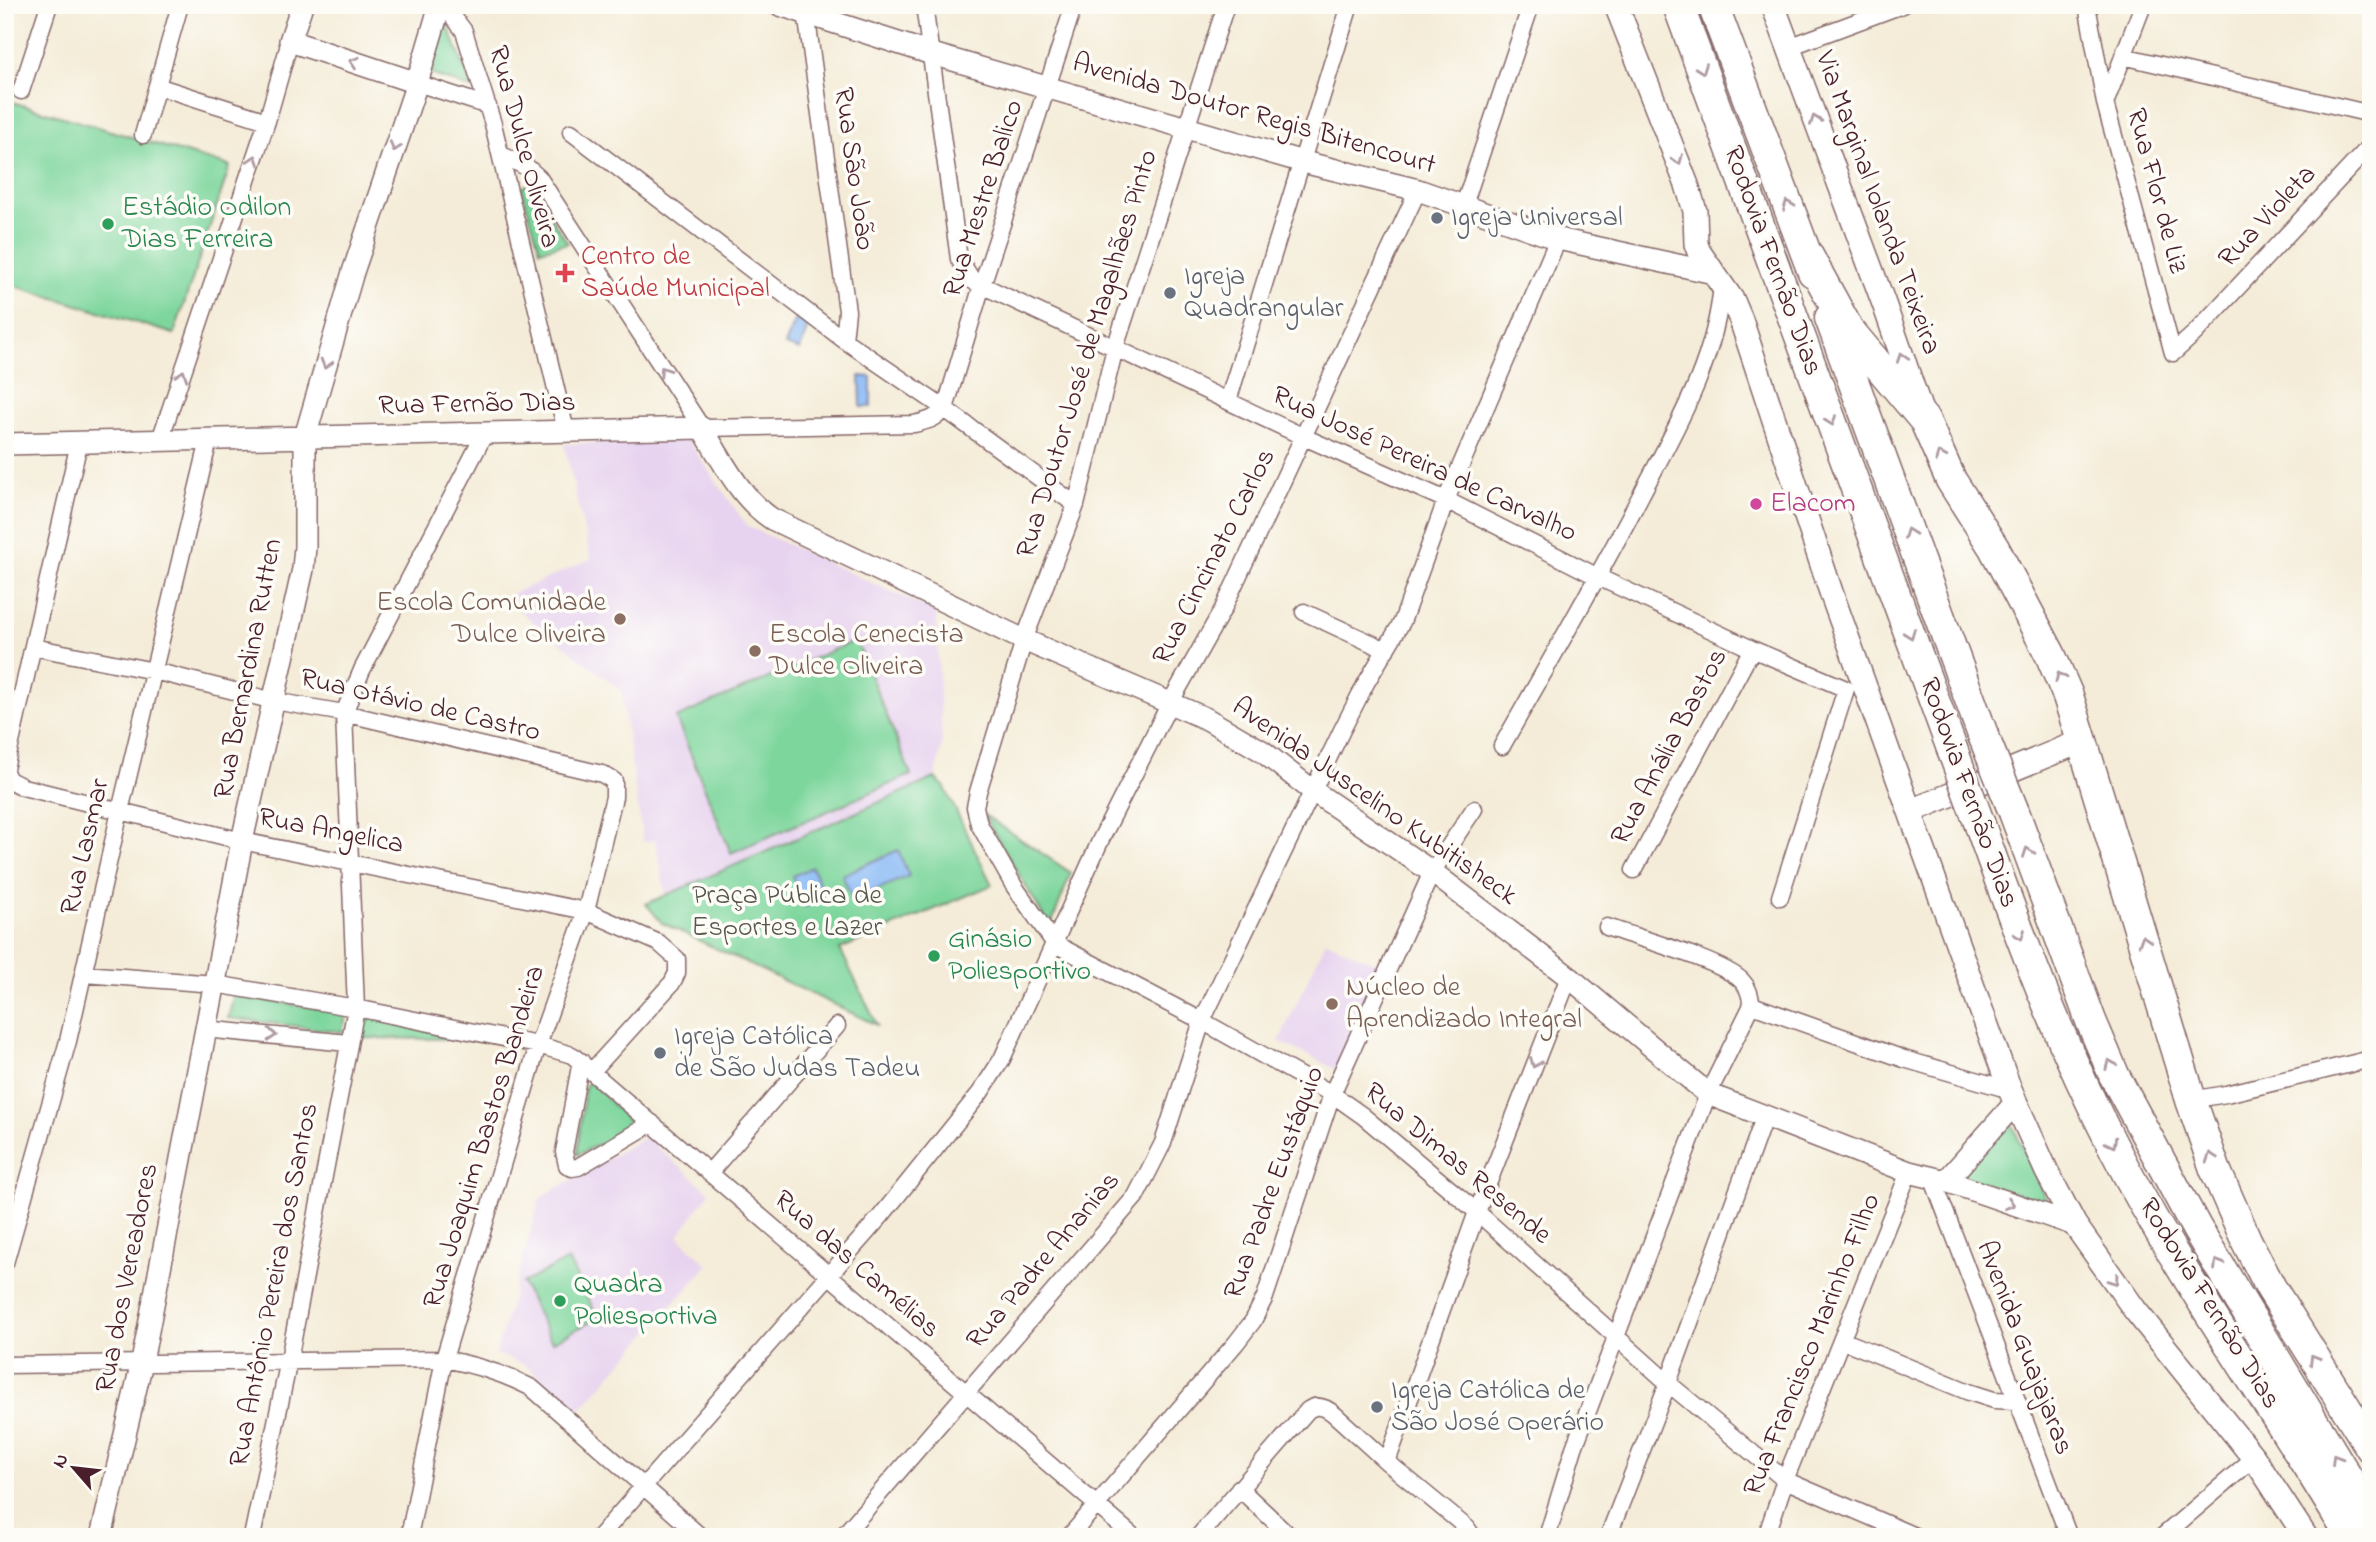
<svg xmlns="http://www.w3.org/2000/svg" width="2376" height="1542" font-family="'Indie Flower',sans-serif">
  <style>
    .built { fill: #e7d2ef }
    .green { fill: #7dd69c; stroke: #647a64; stroke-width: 2 }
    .water { fill: #8abaf6; stroke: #6a6c90; stroke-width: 2 }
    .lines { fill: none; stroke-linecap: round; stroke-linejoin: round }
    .stream { stroke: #8abaf6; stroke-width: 5 }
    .minor-casing { stroke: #866768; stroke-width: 19 }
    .tertiary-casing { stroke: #866768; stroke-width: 24 }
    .secondary-casing { stroke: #866768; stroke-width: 26 }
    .motorway-casing { stroke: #866768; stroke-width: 33 }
    .minor { stroke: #fff; stroke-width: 16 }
    .tertiary { stroke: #fff; stroke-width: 21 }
    .secondary { stroke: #fff; stroke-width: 23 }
    .motorway { stroke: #fff; stroke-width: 30 }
    .motorway-bridge-casing { stroke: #866768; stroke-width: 33; stroke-linecap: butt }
    .motorway-bridge { stroke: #fff; stroke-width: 30 }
    .oneway { stroke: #ae9aa0 }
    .worship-dot { fill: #6b7280; stroke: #fdfcf7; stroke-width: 2.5 }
    .leisure-dot { fill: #2e9e5b; stroke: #fdfcf7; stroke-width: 2.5 }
    .health-dot { fill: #e0444e; stroke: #fdfcf7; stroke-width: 2.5 }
    .hotel-dot { fill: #d1479c; stroke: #fdfcf7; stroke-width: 2.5 }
    .education-dot { fill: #8d6e63; stroke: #fdfcf7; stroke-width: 2.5 }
    .labels { text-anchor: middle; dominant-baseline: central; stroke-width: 7; stroke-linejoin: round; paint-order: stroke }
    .street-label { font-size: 28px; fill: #4a1f2b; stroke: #fdfcf7 }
    .leisure-label { font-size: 28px; fill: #27864d; stroke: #fdfcf7; text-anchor: start }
    .worship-label { font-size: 28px; fill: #5b616d; stroke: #fdfcf7; text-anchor: start }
    .health-label { font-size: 28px; fill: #be3a42; stroke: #fdfcf7; text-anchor: start }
    .hotel-label { font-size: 28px; fill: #b23c85; stroke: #fdfcf7; text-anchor: start }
    .education-label { font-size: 28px; fill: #785e54; stroke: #fdfcf7; text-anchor: start }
    .park-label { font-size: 28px; fill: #59564d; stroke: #fdfcf7 }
  </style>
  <rect width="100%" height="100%" fill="#fdfcf7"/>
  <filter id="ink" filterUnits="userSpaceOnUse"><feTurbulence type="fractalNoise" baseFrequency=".0143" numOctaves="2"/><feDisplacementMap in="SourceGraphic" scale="14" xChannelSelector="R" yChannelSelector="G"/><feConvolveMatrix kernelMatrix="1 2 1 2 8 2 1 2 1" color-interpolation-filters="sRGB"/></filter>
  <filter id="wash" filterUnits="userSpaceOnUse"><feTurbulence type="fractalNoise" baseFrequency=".00686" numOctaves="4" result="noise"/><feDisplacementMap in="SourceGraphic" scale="28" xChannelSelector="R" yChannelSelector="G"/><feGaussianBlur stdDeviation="1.57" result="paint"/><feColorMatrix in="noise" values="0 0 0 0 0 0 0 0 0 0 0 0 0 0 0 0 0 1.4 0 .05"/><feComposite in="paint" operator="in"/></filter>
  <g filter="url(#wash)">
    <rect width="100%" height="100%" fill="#f4ecd8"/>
    <!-- built -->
    <path class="built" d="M687,439L747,526L936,612L942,745L935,778L666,895L655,840L643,842L621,690L503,598L591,559L564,444Z
      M1326,941L1385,967L1335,1069L1279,1041Z
      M645,1137L710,1192L678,1236L708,1265L579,1411L527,1366L496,1354L540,1198Z"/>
    <!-- green -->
    <path class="green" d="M446,21L473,89L431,74Z
      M5,100L230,166L174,334L5,283Z
      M529,185L568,243L540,250L521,187Z
      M856,640L911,775L731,853L676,718Z
      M935,778L944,786L992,885L840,949L877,1025L662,923L646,904Z
      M983,814L1071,873L1050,927Z
      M234,995L347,1013L342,1032L228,1018Z
      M366,1014L454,1035L443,1039L362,1038Z
      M591,1082L630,1122V1129L577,1155L585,1086Z
      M2010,1120L2048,1204L1959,1176Z
      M568,1260L598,1318L552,1342L522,1283Z"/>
    <!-- water -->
    <path class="water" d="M796,319L809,323L800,350L785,345Z
      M860,376L871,377V407H861Z
      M898,850L909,876L853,900L842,875Z
      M812,867L825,898L804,907L792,876Z"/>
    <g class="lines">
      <!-- stream -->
      <path class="stream" d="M5,510L7,497L5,450"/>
    </g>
  </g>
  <g filter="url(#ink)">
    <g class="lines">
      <!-- minor casing -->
      <g class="minor-casing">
        <path id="minor" d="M444,5L464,31L493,124L566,431
          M805,5L847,311L844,340
          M924,5L959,259L973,281L1304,437L1446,500L1598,577L1752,649L1846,689L1780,897
          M1226,5L1115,348L1076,505L1024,640L978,792L975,807L979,824L1014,886L1055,944L1202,1021L1332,1094L1363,1116L1477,1212L1668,1383L1785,1480L1917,1537
          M2087,5L2105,103L2173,353L2195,333L2371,145
          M1789,47L1902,5
          M2123,56L2371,114
          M417,83L488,106
          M157,86L267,121
          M21,91L49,5
          M2106,101L2143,5
          M571,132L844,340L945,409L1076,505
          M143,135L180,5
          M502,155L528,168L539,178L702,428L914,424C927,421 936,419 945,409L982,285L1074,5
          M1464,205L1531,5
          M1228,401L1350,5
          M160,440L267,121L290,41
          M1304,612L1386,650
          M33,647L154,671L274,701L344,713L602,774L614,781V797L586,911L538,1045L444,1359L409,1537
          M1502,746C1549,663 1597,580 1641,495C1676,428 1716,361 1722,284
          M5,769L79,443
          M5,772L9,780L23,787L242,841L586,911L659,943L677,959V973L672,983L593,1070
          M1634,870L1752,649
          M84,974L215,984L356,1008L538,1045L572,1055L1134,1537
          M1752,1005L1904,1059L2010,1090
          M204,1029L348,1043
          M581,1061L564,1152L567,1165L572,1168L578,1167L652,1123
          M2191,1100L2226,1094L2371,1059
          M709,1173L837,1026
          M1932,1177L2069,1537
          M5,1263L68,1041L120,811L209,440
          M1842,1340L1969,1392L1994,1400L2016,1401
          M5,1365L444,1359C476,1365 503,1373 532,1388L701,1537
          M1387,1462L1477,1212L1569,977
          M1239,1488L1291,1537
          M252,1537L289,1360L356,1008L344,713L362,670L485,433
          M599,1537L881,1216L980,1093L1002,1059L1101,839L1170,703L1223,609L1418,190
          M842,1537L1136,1196L1163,1143L1202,1021L1342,730L1366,683L1402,622L1446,500L1558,239
          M1069,1537L1236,1343L1253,1321L1265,1297L1332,1094L1432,872L1474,809
          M1198,1537L1308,1410C1318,1403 1327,1408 1335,1415L1387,1462L1467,1528L1473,1537
          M1547,1537L1574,1448L1708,1094L1752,1005C1750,996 1749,988 1742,981C1723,961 1637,938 1607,927
          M1608,1537L1668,1383L1765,1115
          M1766,1537L1785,1480L1909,1172
          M2162,1537L2254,1458"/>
      </g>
      <!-- tertiary casing -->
      <g class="tertiary-casing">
        <path id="tertiary" d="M302,5L290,41L417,83
          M780,5L929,53L1303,162L1418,190L1558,239L1714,273
          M5,444L702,428C722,460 740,498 772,519L1024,640L1207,719L1262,751L1313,791L1432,872L1569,977L1708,1094L1909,1172L1946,1181L2075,1225
          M1946,1181L2015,1103
          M101,1537L142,1362L242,841L303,569L305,547V437L353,272L417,83L440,5"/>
      </g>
      <!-- secondary casing -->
      <g class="secondary-casing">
        <path id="secondary" d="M1616,5L1687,185L1695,211L1696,244L1699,252L1733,301L1741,320L1832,595L2010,1090L2047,1172L2075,1225L2135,1310L2254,1458L2306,1537
          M1773,5L1884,304L1920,408
          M1911,811L2082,741"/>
      </g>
      <!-- motorway casing -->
      <g class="motorway-casing">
        <path id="motorway" d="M1678,5L1955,757
          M1713,5L1813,272
          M1807,254L1848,329L1925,421L1951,480L1994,548L2050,654L2068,696L2082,741L2191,1100L2215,1169L2247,1242L2271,1288L2371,1448
          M1830,318L1983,735
          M2014,812L2091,1021L2114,1075L2197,1229L2371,1517
          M1980,825C2019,935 2060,1044 2114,1148C2183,1283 2274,1406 2351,1537"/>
      </g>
      <!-- minor -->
      <use href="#minor" class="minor"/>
      <!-- tertiary -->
      <use href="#tertiary" class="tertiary"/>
      <!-- secondary -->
      <use href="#secondary" class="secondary"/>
      <!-- motorway -->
      <use href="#motorway" class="motorway"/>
      <!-- motorway-bridge casing -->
      <g class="motorway-bridge-casing">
        <path id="motorway-bridge" d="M1983,735L2014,812
          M1955,757L1980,825"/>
      </g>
      <!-- motorway-bridge -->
      <use href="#motorway-bridge" class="motorway-bridge"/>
    </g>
    <!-- one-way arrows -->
    <defs><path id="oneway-chevron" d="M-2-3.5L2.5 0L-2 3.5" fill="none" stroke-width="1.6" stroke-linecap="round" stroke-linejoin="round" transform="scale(1.75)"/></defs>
    <g class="oneway">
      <use href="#oneway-chevron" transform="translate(354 62) rotate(-162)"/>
      <use href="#oneway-chevron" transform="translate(1702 69) rotate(70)"/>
      <use href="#oneway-chevron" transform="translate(1815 120) rotate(-110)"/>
      <use href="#oneway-chevron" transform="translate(395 147) rotate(109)"/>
      <use href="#oneway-chevron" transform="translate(254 160) rotate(-72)"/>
      <use href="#oneway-chevron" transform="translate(1678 160) rotate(68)"/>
      <use href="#oneway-chevron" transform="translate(1788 205) rotate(-111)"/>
      <use href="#oneway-chevron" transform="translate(1902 357) rotate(-109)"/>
      <use href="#oneway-chevron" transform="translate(326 364) rotate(106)"/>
      <use href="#oneway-chevron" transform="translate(664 371) rotate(-123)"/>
      <use href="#oneway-chevron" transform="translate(182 375) rotate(-72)"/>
      <use href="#oneway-chevron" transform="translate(1831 421) rotate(70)"/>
      <use href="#oneway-chevron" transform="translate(1940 456) rotate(-114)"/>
      <use href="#oneway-chevron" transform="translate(1909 533) rotate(-110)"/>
      <use href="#oneway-chevron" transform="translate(1910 634) rotate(70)"/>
      <use href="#oneway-chevron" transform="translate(2060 677) rotate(-113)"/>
      <use href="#oneway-chevron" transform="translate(2028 852) rotate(-110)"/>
      <use href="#oneway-chevron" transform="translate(2020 935) rotate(69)"/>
      <use href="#oneway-chevron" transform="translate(2144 940) rotate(-107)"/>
      <use href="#oneway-chevron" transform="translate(272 1035) rotate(5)"/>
      <use href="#oneway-chevron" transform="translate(1535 1063) rotate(112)"/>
      <use href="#oneway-chevron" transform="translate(2110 1064) rotate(-114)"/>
      <use href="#oneway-chevron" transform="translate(2112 1143) rotate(63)"/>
      <use href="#oneway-chevron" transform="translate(2211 1157) rotate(-109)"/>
      <use href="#oneway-chevron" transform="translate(2010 1204) rotate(19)"/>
      <use href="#oneway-chevron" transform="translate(2218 1264) rotate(-121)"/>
      <use href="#oneway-chevron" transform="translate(2114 1280) rotate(55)"/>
      <use href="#oneway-chevron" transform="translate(2314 1359) rotate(-121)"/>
      <use href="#oneway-chevron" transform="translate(2336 1459) rotate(-121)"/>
    </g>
  </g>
  <!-- markers -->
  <g class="worship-dot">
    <circle cx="1437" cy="218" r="7"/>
    <circle cx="1170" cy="293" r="7"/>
    <circle cx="660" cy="1053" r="7"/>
    <circle cx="1377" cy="1407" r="7"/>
  </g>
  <g class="leisure-dot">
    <circle cx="108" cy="224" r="7"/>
    <circle cx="934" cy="956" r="7"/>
    <circle cx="560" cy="1301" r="7"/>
  </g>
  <path class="health-dot" d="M561.5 262.5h7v7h7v7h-7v7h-7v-7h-7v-7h7z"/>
  <circle class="hotel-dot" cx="1756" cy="504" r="7"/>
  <g class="education-dot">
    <circle cx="620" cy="619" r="7"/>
    <circle cx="755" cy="651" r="7"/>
    <circle cx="1332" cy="1004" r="7"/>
  </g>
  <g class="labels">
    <!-- street labels -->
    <g class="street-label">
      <text transform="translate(1254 115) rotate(16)">Avenida Doutor Regis Bitencourt</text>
      <text transform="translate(523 147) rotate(75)">Rua Dulce Oliveira</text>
      <text transform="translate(853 169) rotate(82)">Rua São João</text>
      <text transform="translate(2156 191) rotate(75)">Rua Flor de Liz</text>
      <text transform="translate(984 199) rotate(-72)">Rua Mestre Balico</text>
      <text transform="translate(1877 203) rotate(70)">Via Marginal Iolanda Teixeira</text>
      <text transform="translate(2268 217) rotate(-47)">Rua Violeta</text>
      <text transform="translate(1772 261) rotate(70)">Rodovia Fernão Dias</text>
      <text transform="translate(1088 354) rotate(-73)">Rua Doutor José de Magalhães Pinto</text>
      <text transform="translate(477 405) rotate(-1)">Rua Fernão Dias</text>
      <text transform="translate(1424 465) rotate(25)">Rua José Pereira de Carvalho</text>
      <text transform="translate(1215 557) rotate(-63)">Rua Cincinato Carlos</text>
      <text transform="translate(249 669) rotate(-79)">Rua Bernardina Rutten</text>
      <text transform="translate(420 706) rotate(13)">Rua Otávio de Castro</text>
      <text transform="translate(1670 747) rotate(-62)">Rua Anália Bastos</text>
      <text transform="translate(1968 793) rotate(70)">Rodovia Fernão Dias</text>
      <text transform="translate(1374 802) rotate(35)">Avenida Juscelino Kubitisheck</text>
      <text transform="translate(331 832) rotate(11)">Rua Angelica</text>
      <text transform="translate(86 847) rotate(-77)">Rua Lasmar</text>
      <text transform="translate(485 1137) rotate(-73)">Rua Joaquim Bastos Bandeira</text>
      <text transform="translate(1457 1164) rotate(40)">Rua Dimas Resende</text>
      <text transform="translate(1275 1183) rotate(-70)">Rua Padre Eustáquio</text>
      <text transform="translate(1044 1261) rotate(-50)">Rua Padre Ananias</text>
      <text transform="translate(856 1265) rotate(41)">Rua das Camélias</text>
      <text transform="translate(128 1278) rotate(-79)">Rua dos Vereadores</text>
      <text transform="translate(275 1285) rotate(-79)">Rua Antônio Pereira dos Santos</text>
      <text transform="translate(2209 1304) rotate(58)">Rodovia Fernão Dias</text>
      <text transform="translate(1813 1345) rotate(-68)">Rua Francisco Marinho Filho</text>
      <text transform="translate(2024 1348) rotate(69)">Avenida Guajajaras</text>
    </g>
    <!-- leisure labels -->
    <g class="leisure-label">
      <text x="122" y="208">Estádio Odilon<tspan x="122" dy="32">Dias Ferreira</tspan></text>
      <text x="948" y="940">Ginásio<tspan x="948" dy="32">Poliesportivo</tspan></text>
      <text x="574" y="1285">Quadra<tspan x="574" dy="32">Poliesportiva</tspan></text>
    </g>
    <!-- worship labels -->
    <g class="worship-label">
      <text x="1451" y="218">Igreja Universal</text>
      <text x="1184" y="277">Igreja<tspan x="1184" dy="32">Quadrangular</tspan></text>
      <text x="674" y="1037">Igreja Católica<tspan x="674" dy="32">de São Judas Tadeu</tspan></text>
      <text x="1391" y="1391">Igreja Católica de<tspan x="1391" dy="32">São José Operário</tspan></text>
    </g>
    <!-- health labels -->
    <g class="health-label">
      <text x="581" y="257">Centro de<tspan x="581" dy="32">Saúde Municipal</tspan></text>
    </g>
    <!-- hotel labels -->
    <g class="hotel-label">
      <text x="1770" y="504">Elacom</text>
    </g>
    <!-- education labels -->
    <g class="education-label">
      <text x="606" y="603" text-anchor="end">Escola Comunidade<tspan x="606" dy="32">Dulce Oliveira</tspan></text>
      <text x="769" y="635">Escola Cenecista<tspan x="769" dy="32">Dulce Oliveira</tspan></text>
      <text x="1346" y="988">Núcleo de<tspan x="1346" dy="32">Aprendizado Integral</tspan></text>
    </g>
    <!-- park labels -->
    <g class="park-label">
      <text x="787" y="896">Praça Pública de<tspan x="787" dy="32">Esportes e Lazer</tspan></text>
    </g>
  </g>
  <!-- margin -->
  <rect width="2376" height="1542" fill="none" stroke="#fdfcf7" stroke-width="28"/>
  <!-- north arrow -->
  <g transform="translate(74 1468) rotate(298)" stroke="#fdfcf7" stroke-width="5" paint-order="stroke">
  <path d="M0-5L12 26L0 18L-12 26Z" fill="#4a1f2b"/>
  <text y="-10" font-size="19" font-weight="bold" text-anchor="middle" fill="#4a1f2b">N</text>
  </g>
</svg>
